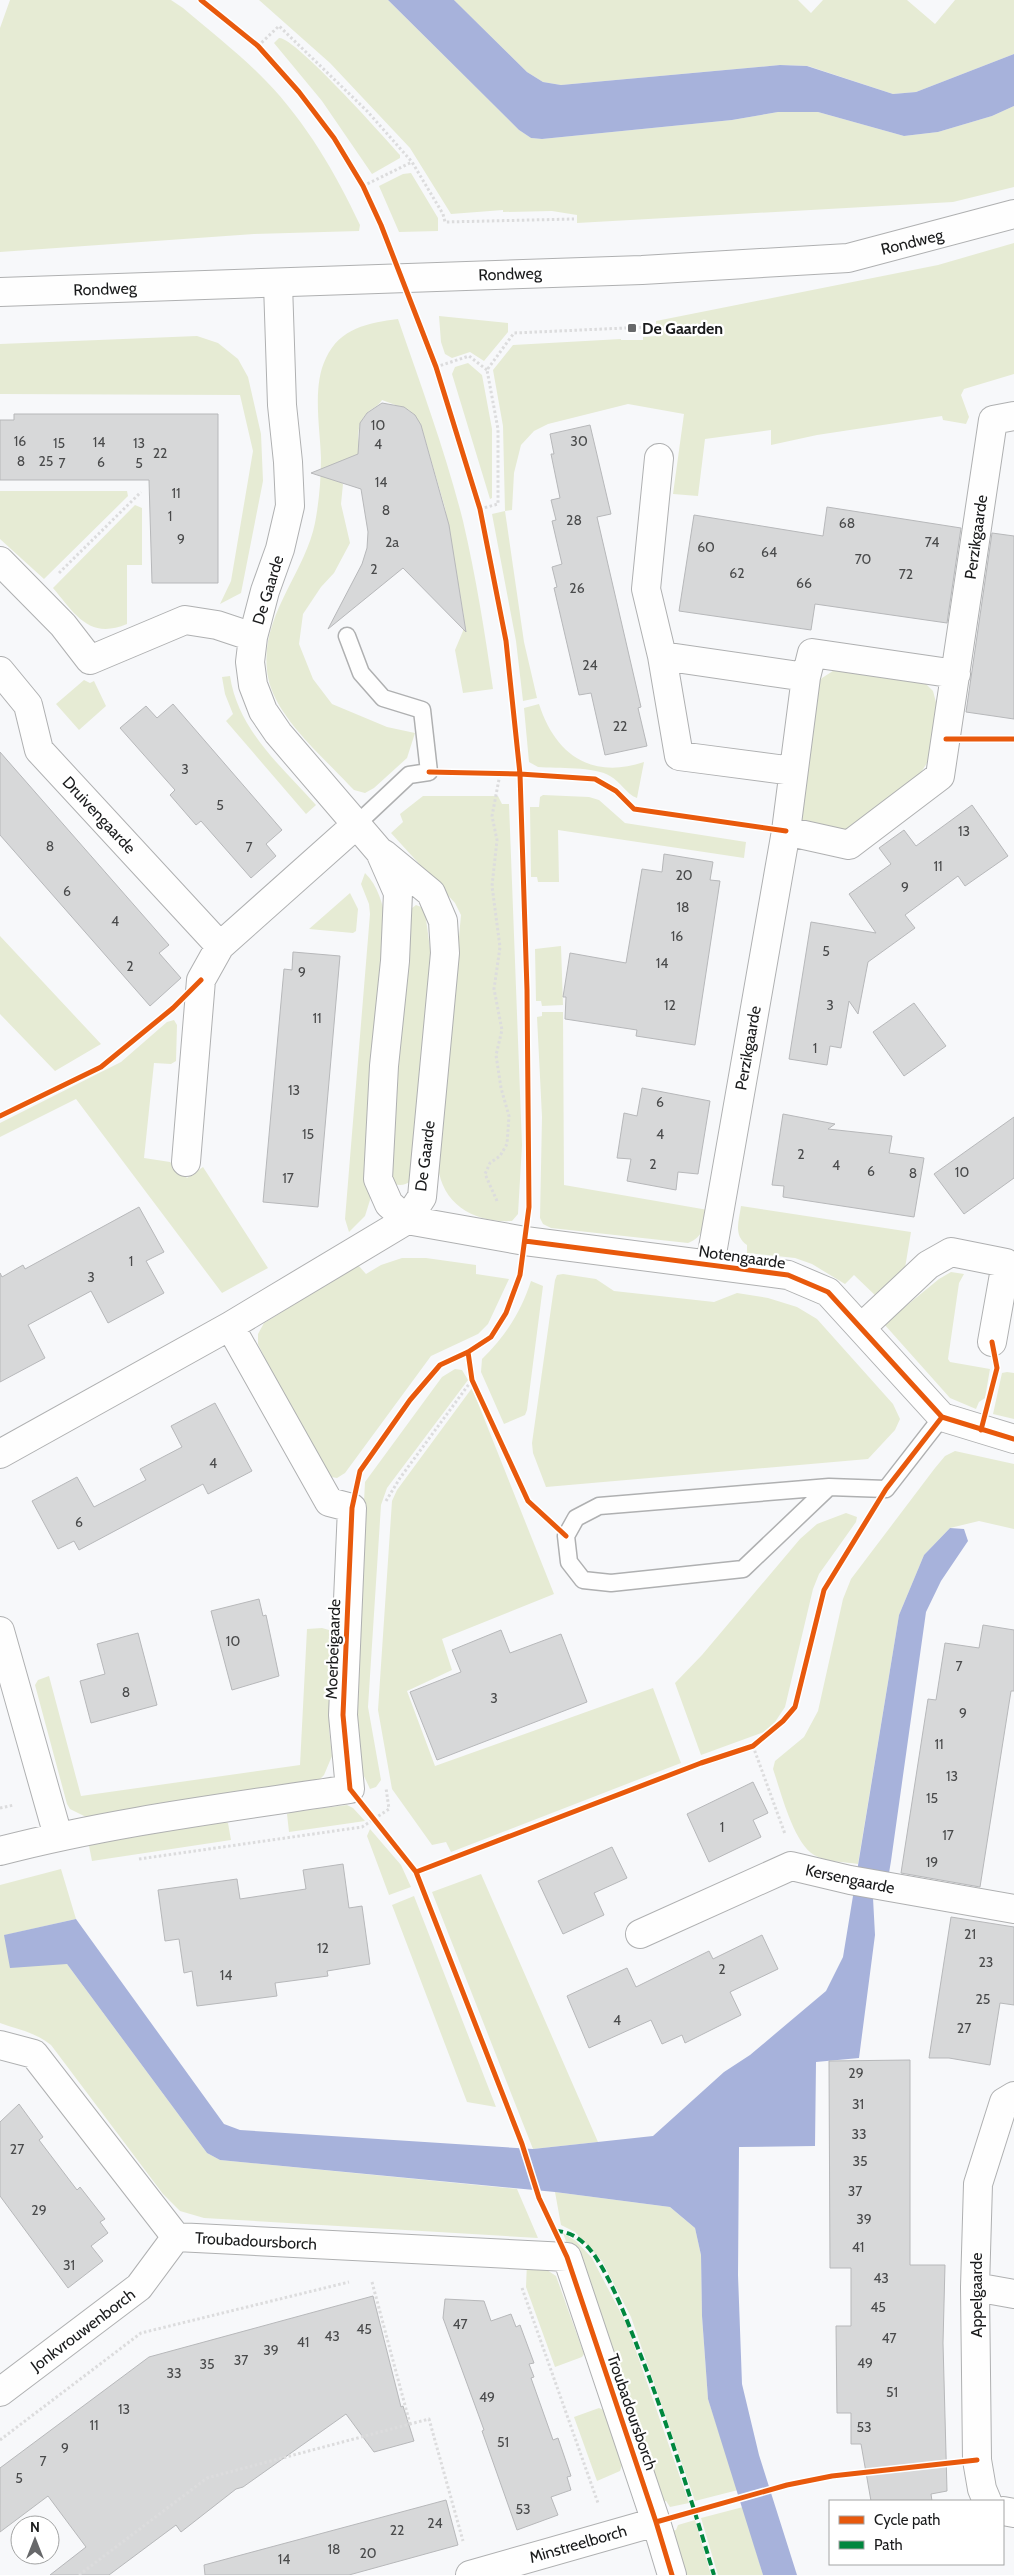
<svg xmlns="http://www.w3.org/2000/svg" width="1014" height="2575" font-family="Cabin,sans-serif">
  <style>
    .green { fill: #e6ebd4 }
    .water { fill: #a7b2db }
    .building { fill: #d7d8d9; stroke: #b7b8ba }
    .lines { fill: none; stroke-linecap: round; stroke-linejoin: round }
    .lane-casing { stroke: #afb0b1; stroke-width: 19 }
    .street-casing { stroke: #afb0b1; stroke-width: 30 }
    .secondary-casing { stroke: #afb0b1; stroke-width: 30 }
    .path { stroke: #dcdcdd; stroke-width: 3; stroke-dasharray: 2.5 2.5; stroke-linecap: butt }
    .lane { stroke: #fefefe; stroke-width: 16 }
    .street { stroke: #fefefe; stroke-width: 28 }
    .secondary { stroke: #fefefe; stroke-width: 28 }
    .quiet { stroke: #00873e; stroke-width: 4; stroke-dasharray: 8 4; stroke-linecap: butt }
    .cycleway-casing { stroke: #fff; stroke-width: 8 }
    .cycleway { stroke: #e8590c; stroke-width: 5 }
    .poi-dot { fill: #67686a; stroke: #fff; stroke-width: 2 }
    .labels { text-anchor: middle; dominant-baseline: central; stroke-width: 4.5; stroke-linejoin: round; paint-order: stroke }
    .number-label { font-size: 14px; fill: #494a4b }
    .street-label { font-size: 16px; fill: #1a1b1c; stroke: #fff }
    .poi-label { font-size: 16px; font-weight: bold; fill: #1a1b1c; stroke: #fff; text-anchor: start }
  </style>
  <rect width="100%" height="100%" fill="#f7f8fa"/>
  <!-- green -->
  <path class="green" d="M10,0H171L183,8C211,32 241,55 266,81C306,122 336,174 360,225L359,231L254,234L0,252V28Z
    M259,0H388L519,130L531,138L542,139L732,120L778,112H818L904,136L938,132L992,116L1014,106V187L953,202L577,223V215L552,211L503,212V210L451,214L410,148L330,63Z
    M454,0H798L811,13L823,0H907L935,24L955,0H1014V54L916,92L893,94L808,66L780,65L561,85L543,82L527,72Z
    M279,38C294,36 385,138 400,155V158L372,174L322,101L274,43Z
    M411,173L438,218V231L399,232L379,186L403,174Z
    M1014,243V374L964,389L961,395L969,417L966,424L943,420L942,416L817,435L771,445V430L705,439L698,496L673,494L684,414L628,404L548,424L534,431L521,445L514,473L512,510L505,511L524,642L537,698L523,701L516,641L492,514L505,511L503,426L493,370L513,345L621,339V340H643V337L656,336V321L938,265Z
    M439,316L508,323V332L484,361L470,352L452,358L445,354L441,342Z
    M398,319C421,386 446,453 463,521C476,577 485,633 493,689L463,693L455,650L463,631L464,617L445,508L421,425L409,410L382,400C378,407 372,408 367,413C355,426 358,441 361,456L338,480L343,484L341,504L350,543L334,573L321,587L303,614L299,644L313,679L332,704L387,727L415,733L407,758L374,788L365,793L354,790L349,785C322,756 275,716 268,677C257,619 305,574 315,523C319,502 321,480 321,458C320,427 312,386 326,358C340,328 368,323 398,319Z
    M197,336L218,343L238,359L248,377L261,434L263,481L241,593L220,604L231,581L253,451L240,395L0,394V344Z
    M468,363L482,375L492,429V498L490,499L452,374L455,367Z
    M0,491H127L128,496L44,579L0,539Z
    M135,505L142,508V565H127V624C89,640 75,614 53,588Z
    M836,669L925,683L933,691L938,710L932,751L927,763L920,774L850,829L844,831L805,822L801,819L816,686L822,678Z
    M230,676C238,730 281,766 316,805L306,814L226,721L233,714L225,694L222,677Z
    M84,680L90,683L94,681L106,706L79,730L56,704Z
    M539,704C555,754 591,780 644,762L637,798C626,794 621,782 610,776C594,766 558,769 538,767L529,762L524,708Z
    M543,795L589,797L599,800L625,823L746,842L744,858L558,830L559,882H538L537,877H531L530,807H539L540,797Z
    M423,796H498L502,804H509L522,1145L518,1214L512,1221C475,1223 442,1205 438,1166L461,915L455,903L391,833L403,822L400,814Z
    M365,873C378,886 383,904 386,922L370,1200L365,1216L349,1232L345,1219L370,914L369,904L361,884Z
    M350,893L358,909L356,931L353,933L309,929Z
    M416,905L421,907L425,912L432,963L411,1181C405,1185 401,1186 394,1184L388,1172L412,908Z
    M0,936L101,1044L55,1071L0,1014Z
    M561,946L563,1005L542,1006L541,1001H536L535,949Z
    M542,1012H563L564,1185L708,1210C704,1225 704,1237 688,1243L551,1228L543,1224L540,1218L542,1117L537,1017L542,1016Z
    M174,1020L177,1025L176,1061L171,1064L154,1063L144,1158L170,1162L187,1178L203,1167L268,1268L222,1293L76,1099L0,1137V1123L121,1062L167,1022Z
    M741,1206L911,1232L904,1274L878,1298L854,1275L845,1284L812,1264L795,1258L747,1253V1245C733,1235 739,1221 741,1206Z
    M402,1258H426L476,1265V1274L509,1279L488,1324L478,1334L431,1356L345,1473L337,1478L326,1476L317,1466L258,1344V1334L264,1323L358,1265L366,1274L381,1265Z
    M951,1272L964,1274L959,1283L948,1359L950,1362L990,1369L985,1398L979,1402L976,1409L950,1398L884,1324L939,1279Z
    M563,1274L596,1279L614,1291L714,1302L737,1293L768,1298L797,1307L817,1319L893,1404L900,1419L895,1430L868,1459L546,1487L533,1453L532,1443L555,1280L557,1275Z
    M531,1281L543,1286L527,1410L525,1415L504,1424L481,1372L482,1359C505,1337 521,1312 531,1281Z
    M455,1369L462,1370L468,1380L387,1488L381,1505L368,1707L381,1780L376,1787L370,1789L356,1759L352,1737L365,1482L442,1377Z
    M1007,1372L1014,1373V1419L993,1414L1002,1373Z
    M472,1388L554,1594L442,1639L452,1670L407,1691L435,1766L653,1688L681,1763L451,1852L446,1842L432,1845L392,1789L378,1710L392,1501L397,1490Z
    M955,1451L1014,1464V1529L979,1521L950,1528L924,1555L899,1615L858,1864C845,1862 826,1862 814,1855C793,1842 781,1792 773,1769L775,1761L804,1737L818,1711L843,1599L851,1579L935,1468L945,1456Z
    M846,1513L857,1517L856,1522L819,1574L813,1589L785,1707L775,1722L764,1732L701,1755L675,1683L702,1655L800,1539L817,1524Z
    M322,1628L329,1630L334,1638L329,1728L332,1756L324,1775L314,1785L88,1818L70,1809L67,1804L35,1685L38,1680L49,1676L81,1796L300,1765L307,1629Z
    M347,1805L353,1808L365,1821L289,1832L287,1814L293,1812Z
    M223,1822L228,1823L231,1840L92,1861L88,1841Z
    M370,1829L401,1865L411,1887L389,1895L367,1836Z
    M61,1869L76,1919L5,1935L67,1964L207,2153L220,2160L517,2189L538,2238L204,2218L180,2211L163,2194L51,2045C35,2032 19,2030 0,2023V1885Z
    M481,1874L598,2142L533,2149L432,1892Z
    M414,1896L496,2107L467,2102L392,1905Z
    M555,2192L670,2207L695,2228L701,2255L702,2316L708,2399L738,2490L695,2501L631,2317L602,2261L575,2232L561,2225Z
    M563,2233L576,2241L592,2258L627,2325L689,2503L670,2507L666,2501L662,2502Z
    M527,2262L547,2270L556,2276L584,2354L582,2357L555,2367L526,2287Z
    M599,2408L604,2410L623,2462L620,2471L597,2481L574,2417Z
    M743,2507L763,2575H718L701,2518Z
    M695,2520L711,2575H685L671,2531L676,2530L678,2525Z"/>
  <!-- water -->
  <path class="water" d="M388,0H454L527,72L543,82L561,85L780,65L807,66L893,94L916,92L1014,54V106L992,116L938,132L904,136L818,112H778L732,120L542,139L531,138L519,130Z
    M950,1528L964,1529L968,1541L941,1581L926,1612L891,1861L889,1873L873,1898L875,1935L859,2058L816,2062L815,2146L739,2147L738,2275L742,2384L759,2455L797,2575H763L708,2399L702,2316L701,2255L695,2228L670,2207L555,2192L220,2160L207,2153L67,1964L10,1968L4,1935L76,1919L224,2124L240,2130L533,2149L653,2136L724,2072L750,2055L826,1991L843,1957L899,1615L924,1555Z"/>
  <!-- building -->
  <path class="building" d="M382,403L404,407L415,415L421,425L449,525L466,632L403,568L328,629L362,564L367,548L368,532L361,489L311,473L358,454L360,423L367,413Z
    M14,414H218V583H152L149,480H0V420H14Z
    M590,425L611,514L597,517L641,707L638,708L647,746L605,755L591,693L579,695L554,588L557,587L552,567L562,564L552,521L556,520L551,500L560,498L551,454H554L550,434Z
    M827,507L961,528L947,623L815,604L811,630L679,611L694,515L823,536Z
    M992,533L1014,536V719L966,712Z
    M173,704L282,830L266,844L276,856L251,878L201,821L196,825L170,795L175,790L120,728L146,706L157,718Z
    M0,752L169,945L159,953L181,978L150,1006L0,835Z
    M972,805L1008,856L965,886L958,876L905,915L915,928L868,962L858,1014L849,1001L841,1048L830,1046L827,1065L789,1059L811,922L876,933L849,894L891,864L879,848L904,830L916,846Z
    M664,854L713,862L710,880L720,881L695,1045L636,1036L637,1030L565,1019L566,997H563L570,953L626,963L642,869L662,872Z
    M293,952L340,956L318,1207L263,1202L284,969L292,970Z
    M914,1003L946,1046L904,1076L873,1032Z
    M642,1088L710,1101L698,1174L678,1172L676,1190L627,1181L631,1159L617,1158L624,1113L637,1116Z
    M783,1114L835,1124L828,1129L892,1136L889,1153L924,1158L914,1217L783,1197L784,1186L772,1185Z
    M1014,1117V1178L964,1214L934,1174Z
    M139,1207L164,1252L146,1261L164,1293L108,1323L91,1291L28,1325L45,1358L0,1382V1273L2,1277L23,1265L25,1269Z
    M215,1403L252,1471L208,1494L203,1484L79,1550L74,1541L58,1549L32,1501L77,1477L94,1507L146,1480L140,1469L182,1447L171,1426Z
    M259,1599L263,1616L266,1615L279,1676L232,1690L211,1611Z
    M983,1625L1014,1630V1691H1011L980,1887L901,1873L928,1699L936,1700L945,1643L979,1648Z
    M501,1630L510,1653L561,1634L587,1702L437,1760L410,1692L461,1672L452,1650Z
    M138,1633L157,1705L91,1723L80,1681L105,1674L97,1644Z
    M753,1782L768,1813L753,1820L761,1837L709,1862L687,1814Z
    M612,1847L627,1878L594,1893L604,1915L563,1934L538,1881Z
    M343,1864L349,1908L362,1906L370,1964L327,1971L328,1976L275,1983L277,1996L197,2006L192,1971L184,1973L179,1939L165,1941L158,1890L237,1879L240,1899L306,1889L303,1870Z
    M951,1917L1014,1927V2005L1000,2003L990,2065L949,2058H929Z
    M762,1935L778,1969L730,1992L741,2015L685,2043L682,2035L662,2044L651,2020L589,2048L567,1996L627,1968L636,1987L709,1951L713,1959Z
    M910,2060V2265H945L943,2343L947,2491L931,2494L932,2501H871L861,2444H851V2413H837L836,2326H851V2268H830L829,2061Z
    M19,2104L43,2137L39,2140L77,2190L80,2187L105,2219L100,2222L108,2233L91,2246L103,2261L68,2288L0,2196V2122Z
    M373,2296L401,2407L403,2406L414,2441L374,2452L346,2414L243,2487L236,2489L181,2532L176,2525L109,2575H50L86,2547L48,2496L0,2532V2468L149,2357Z
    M445,2299L484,2301L491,2321L511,2314L516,2327L520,2325L534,2363L529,2364L534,2377L531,2378L553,2440L558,2438L571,2476L567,2477L571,2490L551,2497L558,2515L517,2530L482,2431L484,2430L443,2318Z
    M446,2500L458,2545L349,2575H205L204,2565Z"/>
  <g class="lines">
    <!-- lane casing -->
    <g class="lane-casing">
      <path id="lane" d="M347,636L361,673L383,698L422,710L429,772L409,775L358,823
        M829,1487L599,1506L576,1518L566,1536L569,1562L583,1580L611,1583L743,1569L829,1487L886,1489L942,1417"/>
    </g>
    <!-- street casing -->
    <g class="street-casing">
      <path id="street" d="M278,284L282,405L288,462L290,506L280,549L265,591L253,637L250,662L253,685L263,711L278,733L380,852L398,893L395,961L384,1066L378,1179L389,1204L407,1220L525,1241L788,1275L828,1292L942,1417L1014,1439
        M659,458L646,589L662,656L679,756L793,771
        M0,561L63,625L90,660L185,620L217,625L253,637
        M662,656L806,677
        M0,671L28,705L39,750L220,946L358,823
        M786,831L806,677L812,653L956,674
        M186,1162L201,980L220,946
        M710,1265L786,831L849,845L940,776L993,420L1014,416
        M862,1327L928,1265L951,1252L1006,1263L992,1342
        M0,1454L230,1326L407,1220L422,1197L445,953L443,921L431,893L384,854
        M0,1631L58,1836
        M0,1851C115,1821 233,1807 350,1789L343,1715L352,1508L329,1502L230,1326
        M640,1934L791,1866L850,1880L1014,1909
        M0,2045L34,2054L176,2237L567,2257L656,2522L672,2575
        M975,2287L1014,2294
        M0,2392L139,2287L176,2237
        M987,2501L982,2489L977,2460L975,2287L978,2184L1004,2102L1014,2096
        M1003,2511L1014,2513
        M470,2575L656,2522"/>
    </g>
    <!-- secondary casing -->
    <g class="secondary-casing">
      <path id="secondary" d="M0,292L642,270L848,258L1014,214"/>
    </g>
    <!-- path -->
    <path class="path" d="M258,46L279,26L367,111L412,162L443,214L445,222L574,219
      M363,186L412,162
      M436,367L469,356L487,370
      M480,509L498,504V429L487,370L514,333L648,327
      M59,573L141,492
      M497,1201L485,1174L490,1163L500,1156L507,1144L509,1116L501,1088L496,1055L502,1030L494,989L500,947L492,886L497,840L492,816L500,774
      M386,1501L400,1478L472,1380
      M753,1746L785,1834
      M0,1808L14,1805
      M139,1859L362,1827L389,1809L386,1788
      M372,2282L410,2424
      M522,2288L598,2503
      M0,2440L141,2333L349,2282
      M79,2575L207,2478L429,2419L463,2541"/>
    <!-- lane -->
    <use href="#lane" class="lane"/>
    <!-- street -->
    <use href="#street" class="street"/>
    <!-- secondary -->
    <use href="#secondary" class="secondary"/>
    <!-- quiet -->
    <path class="quiet" d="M555,2231C572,2231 585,2242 595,2256C617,2290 630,2329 645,2366C671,2435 693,2505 714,2575"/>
    <!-- cycleway casing -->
    <g class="cycleway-casing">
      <path id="cycleway" d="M201,0L258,46L299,92L334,138L363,186L381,225L436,367L480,509L506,641L520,774L527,990L529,1207L520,1275L506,1313L491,1337L468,1352L440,1365L410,1400L360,1471L352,1508L343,1715L350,1789L416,1872L522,2144L539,2198L567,2257L656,2522L672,2575
        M946,739H1014
        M429,772L520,774L595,779L616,791L634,809L786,831
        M0,1116L101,1067L173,1008L201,980
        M525,1241L788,1275L828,1292L942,1417L1014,1439
        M468,1352L472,1380L528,1501L566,1536
        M981,1430L997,1368L992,1342
        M416,1872L701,1763L753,1746L783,1721L795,1707L824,1590L886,1489L942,1417
        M656,2522L787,2485L832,2476L977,2460"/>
    </g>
    <!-- cycleway -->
    <use href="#cycleway" class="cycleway"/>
  </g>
  <!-- markers -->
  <rect class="poi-dot" x="627" y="323" width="10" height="10" rx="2.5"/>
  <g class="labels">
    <!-- number labels -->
    <g class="number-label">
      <text x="378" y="425">10</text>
      <text x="20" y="441">16</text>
      <text x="579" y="441">30</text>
      <text x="99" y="442">14</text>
      <text x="59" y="443">15</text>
      <text x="139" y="443">13</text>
      <text x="378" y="444">4</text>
      <text x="160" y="453">22</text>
      <text x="21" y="461">8</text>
      <text x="46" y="461">25</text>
      <text x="101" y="462">6</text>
      <text x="62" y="463">7</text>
      <text x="139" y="463">5</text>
      <text x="381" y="482">14</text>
      <text x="176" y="493">11</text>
      <text x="386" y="510">8</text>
      <text x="170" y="516">1</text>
      <text x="574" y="520">28</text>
      <text x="847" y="523">68</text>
      <text x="181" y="539">9</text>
      <text x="392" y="542">2a</text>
      <text x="932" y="542">74</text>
      <text x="706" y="547">60</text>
      <text x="769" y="552">64</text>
      <text x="863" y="559">70</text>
      <text x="374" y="569">2</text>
      <text x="737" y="573">62</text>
      <text x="906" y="574">72</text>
      <text x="804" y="583">66</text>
      <text x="577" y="588">26</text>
      <text x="590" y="665">24</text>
      <text x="620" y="726">22</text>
      <text x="185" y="769">3</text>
      <text x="220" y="805">5</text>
      <text x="964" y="831">13</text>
      <text x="50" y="846">8</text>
      <text x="249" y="847">7</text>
      <text x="938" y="866">11</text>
      <text x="684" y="875">20</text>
      <text x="905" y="887">9</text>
      <text x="67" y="891">6</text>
      <text x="683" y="907">18</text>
      <text x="115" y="921">4</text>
      <text x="677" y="936">16</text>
      <text x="826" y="951">5</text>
      <text x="662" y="963">14</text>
      <text x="130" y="966">2</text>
      <text x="302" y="972">9</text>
      <text x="670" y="1005">12</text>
      <text x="830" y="1005">3</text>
      <text x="317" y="1018">11</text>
      <text x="815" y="1048">1</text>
      <text x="294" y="1090">13</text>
      <text x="660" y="1102">6</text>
      <text x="308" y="1134">15</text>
      <text x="660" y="1134">4</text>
      <text x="801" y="1154">2</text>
      <text x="653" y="1164">2</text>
      <text x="836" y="1165">4</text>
      <text x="871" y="1171">6</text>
      <text x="962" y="1172">10</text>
      <text x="913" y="1173">8</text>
      <text x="288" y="1178">17</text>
      <text x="131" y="1261">1</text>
      <text x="91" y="1277">3</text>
      <text x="213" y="1463">4</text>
      <text x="79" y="1522">6</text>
      <text x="233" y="1641">10</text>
      <text x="959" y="1666">7</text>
      <text x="126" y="1692">8</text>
      <text x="494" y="1698">3</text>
      <text x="963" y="1713">9</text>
      <text x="939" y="1744">11</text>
      <text x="952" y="1776">13</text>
      <text x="932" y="1798">15</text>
      <text x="722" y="1827">1</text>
      <text x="948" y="1835">17</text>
      <text x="932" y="1862">19</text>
      <text x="970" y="1934">21</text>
      <text x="323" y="1948">12</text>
      <text x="986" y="1962">23</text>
      <text x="722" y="1969">2</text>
      <text x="226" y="1975">14</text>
      <text x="983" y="1999">25</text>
      <text x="617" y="2020">4</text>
      <text x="964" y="2028">27</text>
      <text x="856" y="2073">29</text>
      <text x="858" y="2104">31</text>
      <text x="859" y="2134">33</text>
      <text x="17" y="2149">27</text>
      <text x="860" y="2161">35</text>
      <text x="855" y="2191">37</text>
      <text x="39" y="2210">29</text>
      <text x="864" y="2219">39</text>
      <text x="858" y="2247">41</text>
      <text x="69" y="2265">31</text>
      <text x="881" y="2278">43</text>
      <text x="878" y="2307">45</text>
      <text x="460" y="2324">47</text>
      <text x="364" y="2329">45</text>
      <text x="332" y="2336">43</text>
      <text x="889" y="2338">47</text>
      <text x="303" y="2342">41</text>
      <text x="271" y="2350">39</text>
      <text x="241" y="2360">37</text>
      <text x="865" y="2363">49</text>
      <text x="207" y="2364">35</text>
      <text x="174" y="2373">33</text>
      <text x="892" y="2392">51</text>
      <text x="487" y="2397">49</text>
      <text x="124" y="2409">13</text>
      <text x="94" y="2425">11</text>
      <text x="864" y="2427">53</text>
      <text x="503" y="2442">51</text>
      <text x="65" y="2448">9</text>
      <text x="43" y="2461">7</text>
      <text x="19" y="2478">5</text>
      <text x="523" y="2509">53</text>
      <text x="435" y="2523">24</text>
      <text x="397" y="2530">22</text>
      <text x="334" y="2549">18</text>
      <text x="368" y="2553">20</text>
      <text x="284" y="2559">14</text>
    </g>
    <!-- street labels -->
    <g class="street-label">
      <text transform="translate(912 242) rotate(-14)">Rondweg</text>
      <text transform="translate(510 274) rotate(-2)">Rondweg</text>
      <text transform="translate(105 289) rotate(-2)">Rondweg</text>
      <text transform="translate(976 537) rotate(-82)">Perzikgaarde</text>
      <text transform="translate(268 590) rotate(-73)">De Gaarde</text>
      <text transform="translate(99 815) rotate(47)">Druivengaarde</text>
      <text transform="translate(748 1048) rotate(-80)">Perzikgaarde</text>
      <text transform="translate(425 1156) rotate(-83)">De Gaarde</text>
      <text transform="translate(742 1257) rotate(8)">Notengaarde</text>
      <text transform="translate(333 1649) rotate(-88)">Moerbeigaarde</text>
      <text transform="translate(850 1879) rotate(12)">Kersengaarde</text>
      <text transform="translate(256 2241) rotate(3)">Troubadoursborch</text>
      <text transform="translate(976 2295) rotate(-90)">Appelgaarde</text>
      <text transform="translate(83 2330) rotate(-37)">Jonkvrouwenborch</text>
      <text transform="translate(632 2412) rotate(71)">Troubadoursborch</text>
      <text transform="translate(578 2544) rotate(-16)">Minstreelborch</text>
    </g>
    <!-- poi labels -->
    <g class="poi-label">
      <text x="642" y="328">De Gaarden</text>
    </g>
  </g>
  <!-- legend -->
  <rect x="829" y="2500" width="175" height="65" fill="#ffffff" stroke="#a3a4a4"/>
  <rect x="839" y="2516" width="25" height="8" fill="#e8590c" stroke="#a3a4a4"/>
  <text x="874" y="2525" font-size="15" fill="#1a1b1c">Cycle path</text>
  <rect x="839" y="2541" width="25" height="8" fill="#00873e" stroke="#a3a4a4"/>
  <text x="874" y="2550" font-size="15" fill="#1a1b1c">Path</text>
  <!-- north arrow -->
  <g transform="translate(35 2540)"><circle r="24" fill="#ffffff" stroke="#a3a4a4"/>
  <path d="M0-4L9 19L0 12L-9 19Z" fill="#67686a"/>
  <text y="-8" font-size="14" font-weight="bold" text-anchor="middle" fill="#1a1b1c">N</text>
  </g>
</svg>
